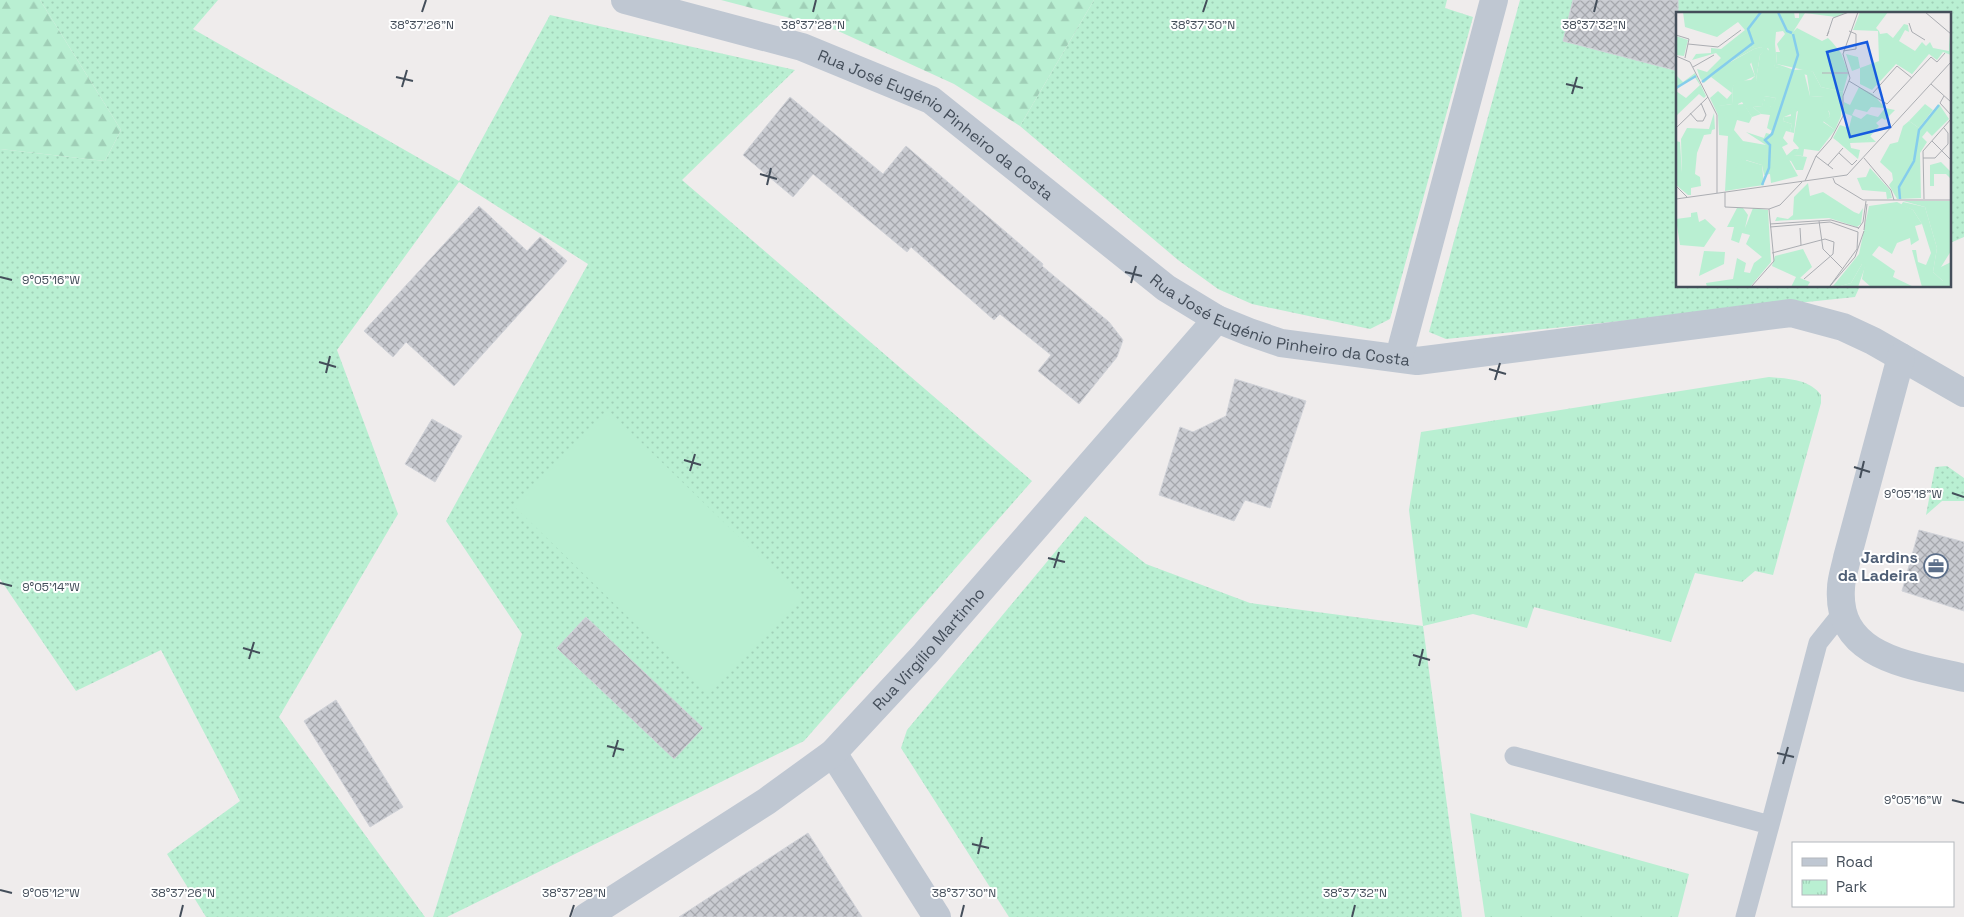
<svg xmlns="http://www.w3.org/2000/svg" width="1964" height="917" font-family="'Space Grotesk',sans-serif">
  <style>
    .grass { fill: url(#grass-dots) }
    .forest { fill: url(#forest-firs) }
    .park { fill: url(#park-tufts) }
    .garden { fill: #b9efd2 }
    .building { fill: url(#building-cross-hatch); stroke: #d0d2d8 }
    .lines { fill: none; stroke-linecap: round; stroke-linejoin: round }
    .lane { stroke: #bfc7d2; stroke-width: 19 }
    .street { stroke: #bfc7d2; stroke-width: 28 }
    .ticks { fill: none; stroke: #444e5a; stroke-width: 2 }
    .labels { text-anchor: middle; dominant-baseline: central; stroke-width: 4; stroke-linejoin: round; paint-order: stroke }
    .street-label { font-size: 16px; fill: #444e5a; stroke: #fff }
    .service-label { font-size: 16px; font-weight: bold; fill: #4e5e75; stroke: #fff; text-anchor: end }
    .inset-river { fill: none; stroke: #85cdec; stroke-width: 2.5 }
    .inset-road { fill: none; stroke: #abadb2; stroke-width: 1 }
    .view { fill: #165bdf; fill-opacity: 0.15; stroke: #165bdf; stroke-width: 2.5 }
    .inset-edge { fill: none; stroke: #444e5a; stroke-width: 2.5 }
    .ticks-label { font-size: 12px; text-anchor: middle; fill: #444e5a; stroke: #fff; stroke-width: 4; stroke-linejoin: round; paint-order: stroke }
  </style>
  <defs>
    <pattern id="grass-dots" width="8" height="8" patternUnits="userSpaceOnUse" patternTransform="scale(1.25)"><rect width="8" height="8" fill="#b9efd2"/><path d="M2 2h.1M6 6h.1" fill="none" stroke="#a0cfb7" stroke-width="1.8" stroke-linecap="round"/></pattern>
    <pattern id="forest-firs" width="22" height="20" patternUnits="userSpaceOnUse" patternTransform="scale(1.25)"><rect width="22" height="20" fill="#b9efd2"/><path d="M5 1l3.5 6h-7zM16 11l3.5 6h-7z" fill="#a0cfb7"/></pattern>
    <pattern id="park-tufts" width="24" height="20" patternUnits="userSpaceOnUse" patternTransform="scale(1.25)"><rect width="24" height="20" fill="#b9efd2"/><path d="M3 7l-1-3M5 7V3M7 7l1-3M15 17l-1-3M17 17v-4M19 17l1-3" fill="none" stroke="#a0cfb7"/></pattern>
    <pattern id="building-cross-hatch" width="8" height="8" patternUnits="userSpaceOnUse" patternTransform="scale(1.25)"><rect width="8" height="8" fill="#c9cbd1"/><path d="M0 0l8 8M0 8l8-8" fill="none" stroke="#a5a7ad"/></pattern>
  </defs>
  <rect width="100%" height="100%" fill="#efecec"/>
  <!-- grass -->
  <path class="grass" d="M40,0H218L193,29L459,181L550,15L795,70L682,180L1032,481L804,741L447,917H433L522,634L446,521L588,264L459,182L337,350L398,514L279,717L425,917H206L167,854L240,801L161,650L76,691L0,579V149L105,161L121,130Z
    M1094,0H1447L1445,8L1473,17L1390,319L1370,329L1252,304L1218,289L1178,260L1020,126Z
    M1520,0H1964V237L1950,243V14H1678V286H1860L1855,297L1446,339L1429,332Z
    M1947,466L1964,478V501H1942L1926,515L1935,467Z
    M1085,516L1146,564L1250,603L1423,626L1462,917H1009L901,748L907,730Z"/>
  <!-- forest -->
  <path class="forest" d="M0,0H40L121,130L105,161L0,149Z
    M721,0H1094L1020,126L954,84L836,30Z"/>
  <!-- park -->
  <path class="park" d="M1769,377C1788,379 1809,379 1821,395V403L1773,575L1755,571L1742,582L1695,573L1671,642L1534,607L1527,628L1473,614L1423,626L1409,510L1421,432Z
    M1470,813L1689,874L1678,917H1485Z"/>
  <!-- garden -->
  <path class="garden" d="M608,410L802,598L708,695L515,507Z"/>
  <!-- building -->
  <path class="building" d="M1573,0H1678V71L1563,41Z
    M790,97L883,174L906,146L1043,264L1042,266L1109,322L1123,340L1117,357L1079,404L1038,371L1051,355L1000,314L994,320L911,247L907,252L813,174L793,197L743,155Z
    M479,206L527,251L540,237L567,261L454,386L406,342L393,357L364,331Z
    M1235,379L1306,401L1270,508L1245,500L1234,521L1159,495L1180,427L1193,432L1226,416Z
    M432,419L462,436L435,482L405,464Z
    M1919,530L1964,542V611L1902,591Z
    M586,617L703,728L674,759L557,648Z
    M336,700L403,807L370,827L304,721Z
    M808,833L862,917H679Z"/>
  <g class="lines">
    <!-- lane -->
    <path class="lane" d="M1514,756L1770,825L1818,643L1842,613
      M1745,917L1770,825"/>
    <!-- street -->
    <g class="street">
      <path id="s1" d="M625,0L802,47L931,100L1166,288L1217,319L1249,332L1281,343L1417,361L1791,313L1843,327L1873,341L1964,393"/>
      <path d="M1399,357L1494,0"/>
      <path d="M1901,357L1847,558C1845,568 1841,579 1841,588C1836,659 1913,665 1964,678"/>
      <path d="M833,753L937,917"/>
      <path id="s2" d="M586,917L767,801L833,753L925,654L1217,319"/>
    </g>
  </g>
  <!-- ticks -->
  <path class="ticks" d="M422,12L426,0M813,12L816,0M1203,12L1207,0M1594,12L1597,0M396,77L413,81M1566,84L1583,88M402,87L407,70M1572,94L1577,77M760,174L777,179M767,185L771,168M1125,272L1142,276M0,277L12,280M1131,283L1136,266M319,362L336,367M1489,369L1506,374M326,373L330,356M1495,380L1500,363M684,460L701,465M1854,467L1870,472M690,471L695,454M1860,478L1864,461M1952,493L1964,497M1048,558L1065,562M1054,568L1059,552M0,583L12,586M243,648L260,653M1413,655L1430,660M249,659L254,642M1419,666L1423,649M607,746L624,750M1777,753L1794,757M613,757L618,740M1783,764L1788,747M1952,800L1964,803M972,844L989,848M978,854L982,837M0,890L12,893M180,917L183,905M570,917L574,905M961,917L964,905M1352,917L1355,905"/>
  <!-- icons -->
  <defs>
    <g id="office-ring" transform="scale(1.25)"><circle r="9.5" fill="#fff" stroke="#5c6f8a" stroke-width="1.5"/><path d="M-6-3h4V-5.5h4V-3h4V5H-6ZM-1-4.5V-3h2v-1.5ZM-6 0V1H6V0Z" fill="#5c6f8a"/></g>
  </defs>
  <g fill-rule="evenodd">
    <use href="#office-ring" x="1936" y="566"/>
  </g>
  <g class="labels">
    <!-- street labels -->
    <g class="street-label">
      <text stroke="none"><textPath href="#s1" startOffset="339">Rua José Eugénio Pinheiro da Costa</textPath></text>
      <text stroke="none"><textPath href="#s1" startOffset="744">Rua José Eugénio Pinheiro da Costa</textPath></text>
      <text stroke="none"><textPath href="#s2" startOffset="438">Rua Virgílio Martinho</textPath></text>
    </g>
    <!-- service labels -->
    <g class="service-label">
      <text x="1918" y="557">Jardins<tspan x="1918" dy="18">da Ladeira</tspan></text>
    </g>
  </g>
  <!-- overview -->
  <g transform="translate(1676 12)">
    <rect width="275" height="275" fill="#efecec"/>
    <path d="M7,0H118L119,6H123V0H171L160,5L129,1L117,20L121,16L146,29L152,26L156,30L165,41L172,60L145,61L172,62L167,80L145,75L137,60L101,52L100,40H104L101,32L109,22L107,19L100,20L99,32L75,35L51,52L78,37L85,35L88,38L74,52L79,64L57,74L56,92L43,94L68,92L76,105L73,111L61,108L58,118L67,129L90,133L70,120L88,126L90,121L94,122L96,119L91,116L94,103L85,102L77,95L86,94L87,87L95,95L100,86L88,84L80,68L84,43L90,36L96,41L99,55L128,60L134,84L148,85L154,104L147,110L159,118L143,139L128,137L127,144L117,143L123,136L117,129L122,99L108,105L107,109L116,112L114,120L110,119L107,126L112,132L106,135L122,164L95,171L94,162L88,163L86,153L70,148L74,175L49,179L52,124L43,123L42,103L34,86L42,79L51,87L56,81L35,65L28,71L24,66L21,57L31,60L45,46L40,41L16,48L20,42L35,41V36L45,37L69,18L62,10L41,25L9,15ZM184,0H212L200,16L203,19L204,22L211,21L217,26L228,12L232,13L233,20L229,18L223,29L239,39L246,30L250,34L254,30L257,36L273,39V23L275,43L267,40L261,48L253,42L236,62L220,52L196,78L184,72V56L203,49L202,19L177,18ZM0,24L12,28L8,44L0,43ZM19,61L30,84L28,86L23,82L0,104V79L10,86L24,73L18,64L0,78V63L7,70ZM183,75L197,82L209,96L219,98L209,108L206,106L200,111L203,114L191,128H177L172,125L161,129L157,126L164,113L173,116L176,104L168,101V90L174,93ZM195,95L209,96L202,105L191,102L185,107L176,103L179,97L191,100ZM263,92L273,107L256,124L251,119L246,125L251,130L244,141L245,186L221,187L213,173L217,168L216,161L204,150L214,132L222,130L227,114L233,109L243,116ZM38,101L39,117L36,118L35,122L28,123L21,141L19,162L24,165L25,174L15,176V183H12L0,173V134L6,162L5,127L11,116L33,117ZM194,156L214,178L216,186L211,187L210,180L186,178L181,166L190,165ZM132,171L134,184L147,180L178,200L183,202L187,196L185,212L181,215L153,206L99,209L101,205L112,207L117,203L118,185ZM227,189H275V239L265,255L275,250V275H265L267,269L257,260L261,236L249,195ZM221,190L237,198L246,212L239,214L243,228L235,233L234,226L221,231L216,242L203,234L196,243L219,259L217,265L238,275H195L186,267L189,252H186L175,271L161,275H146L157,274L183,242L193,194ZM61,196H67L72,203L69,216L77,196L92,198L95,250L74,275H31L30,271L57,267L61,246L70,251L68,260L74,261L78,251L86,245L70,232L74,223L66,221L63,231L55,228L58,215H51ZM21,200L23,210L29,207L40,217L28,235L4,233L0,207L15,205V201ZM127,237L136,255L124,266L134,270L131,275H115L120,265L96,254L99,244ZM28,239L49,240L48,252L23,264Z" fill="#b9efd2" fill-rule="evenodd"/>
    <path d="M95,30L99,32L101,52L118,58L131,57L137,60L145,75L167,80L165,104L159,118L147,109L154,104L153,99L146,96L148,85L134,84L131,63L99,55L92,36L84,43L80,68L89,73L88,84L100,86L96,95L90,94L88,87L86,94L77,95L85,102L76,105L66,90L62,92L61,108L51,112L43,94L56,92L57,74L61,69L75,68L79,64L74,46L87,38L85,35L78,37L50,52L75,35ZM249,92L257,98L243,116L233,109ZM121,96L118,121L114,120L116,112L107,109L108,105L115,104L114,97ZM178,119V128H191L194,124L200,130L174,131L175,136L184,138L182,147L161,129L163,123L172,125ZM0,129L4,130L6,162H1ZM118,137H122L118,143L131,145L127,158H120L115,149L111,148L110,144ZM65,147L86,153L88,173L74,175L58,171V159ZM227,190L249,195L261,236L257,260L268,270L265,275H246L236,238H240L242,250L250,253L255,241L246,212L237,198L225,193ZM186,252H190L182,275H161L175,271Z" fill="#b9efd2"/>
    <path d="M170,42L182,45L184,56L176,59ZM249,45L236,62L223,51L240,50ZM265,150L275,160V167L270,162H258V174H254V153Z" fill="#b9efd2"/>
    <path class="inset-river" d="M102,0L111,19L116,21M26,70L77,31L72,17L85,0M0,76L20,64M86,173L93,156L94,133L89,128L96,122L122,43L117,22M224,187L223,175L238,149L243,118L263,93"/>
    <path class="inset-road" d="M249,0L275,22M233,11L236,20L249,28M153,19L151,24L157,6L173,0M0,23L13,27L9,46M12,32L42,35L65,18M167,39L180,37V22L173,19M0,44L14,50L41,103V181M17,55L38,43M146,61H173M173,69L211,92L255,45L261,50L269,41M255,72L275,90M197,81L221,54L236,66M268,84L264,91L275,103M14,101L21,109H27L30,103L25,91M0,116L32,85M256,129L275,148M163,141L176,153L181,148M140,144L157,157M188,146L215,178L218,188M247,146H259L272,132V121L268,116M152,153L167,136M157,166L159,171L187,188H275M129,169L140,144L155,127L167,104V84L174,66L167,42L182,0M0,174L11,185M49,180V195L93,197M0,187L171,163L275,50M248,187L247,139L275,107M143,209L147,237L167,257M94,212L155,208L183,216M94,215L154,210L182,220M124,216L125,233M182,217L187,210L190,189M188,218L191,192M182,220L181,237L154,274L179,245L188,219M96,241L149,227L158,230L157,242L128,267M75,275L98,249L93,197L104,193L126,170"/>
    <path class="view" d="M191,30L214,115L174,125L151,40Z"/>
    <rect width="275" height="275" class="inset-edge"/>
  </g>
  <g class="ticks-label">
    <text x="422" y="29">38°37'26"N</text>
    <text x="813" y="29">38°37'28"N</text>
    <text x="1203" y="29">38°37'30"N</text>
    <text x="1594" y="29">38°37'32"N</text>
    <text x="51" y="284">9°05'16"W</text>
    <text x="1913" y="498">9°05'18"W</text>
    <text x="51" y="591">9°05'14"W</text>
    <text x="1913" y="804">9°05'16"W</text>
    <text x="183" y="897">38°37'26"N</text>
    <text x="574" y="897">38°37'28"N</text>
    <text x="964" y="897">38°37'30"N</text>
    <text x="1355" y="897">38°37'32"N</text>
    <text x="51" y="897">9°05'12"W</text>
  </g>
  <!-- legend -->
  <rect x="1792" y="842" width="162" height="65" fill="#ffffff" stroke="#b4b8bd"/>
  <rect x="1802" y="858" width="25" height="8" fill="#bfc7d2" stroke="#b4b8bd"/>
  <text x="1836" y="867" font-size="15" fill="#444e5a">Road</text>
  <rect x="1802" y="880" width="25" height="15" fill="url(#park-tufts)" stroke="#b4b8bd"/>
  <text x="1836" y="892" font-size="15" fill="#444e5a">Park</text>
</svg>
